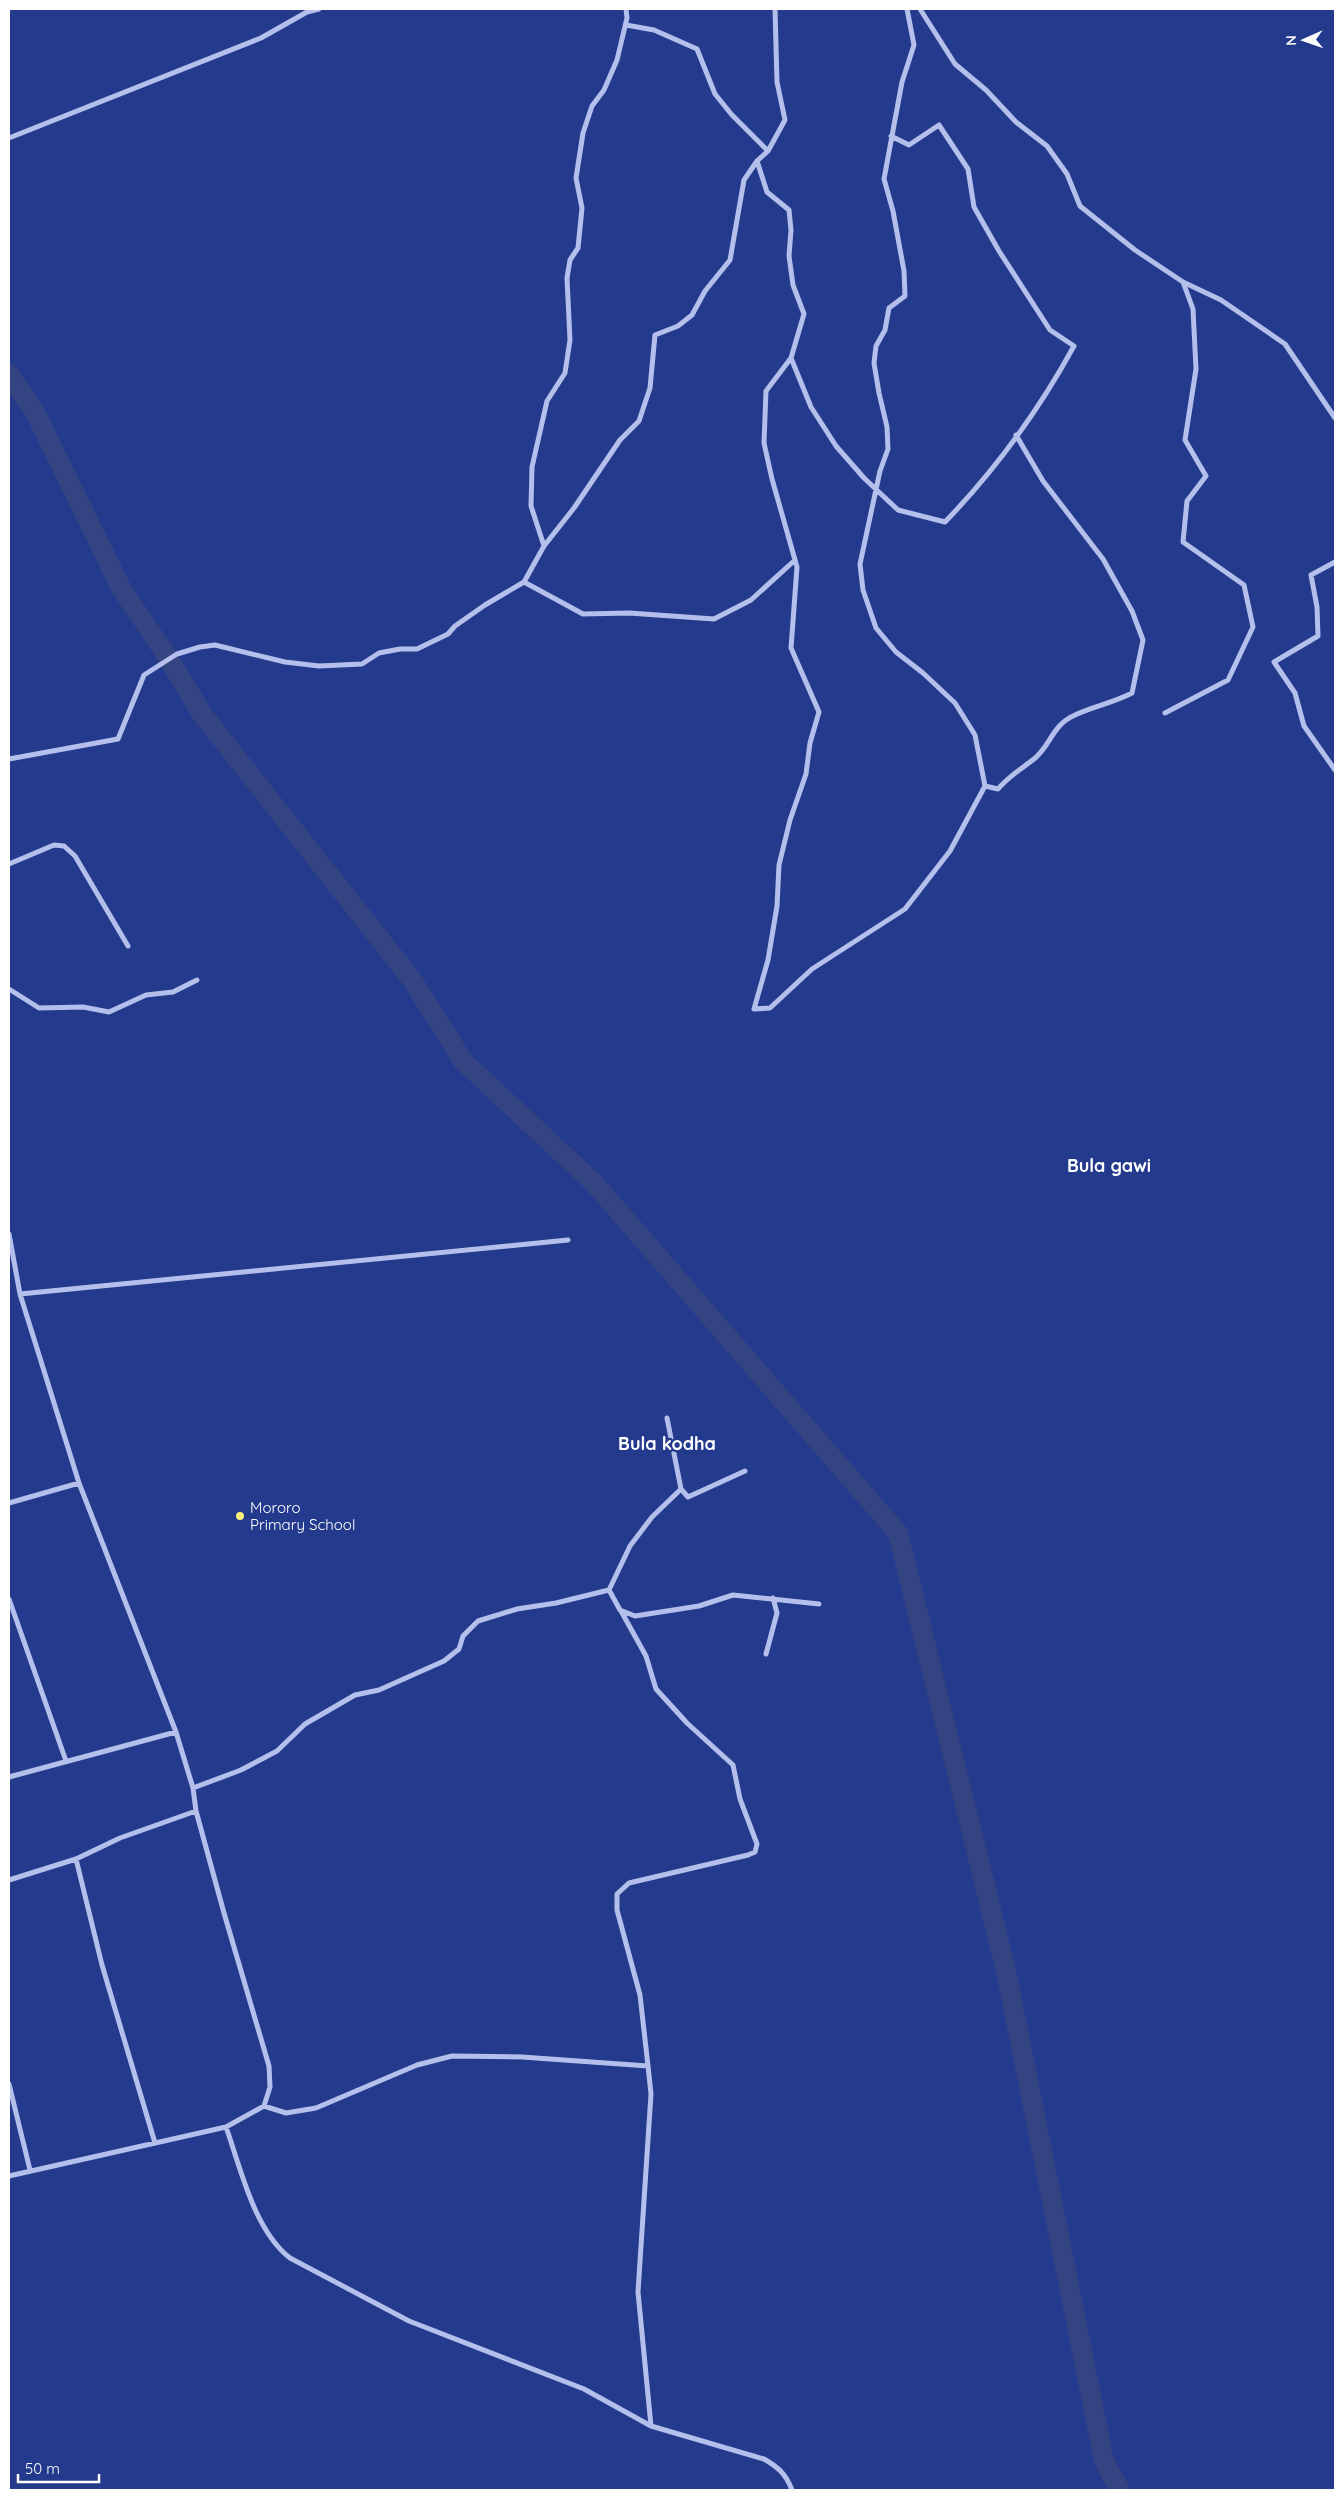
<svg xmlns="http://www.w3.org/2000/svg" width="1344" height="2499" font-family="Quicksand,sans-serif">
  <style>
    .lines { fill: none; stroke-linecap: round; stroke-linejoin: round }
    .river { stroke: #344482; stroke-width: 20 }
    .minor { stroke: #b4c0eb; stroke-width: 5 }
    .poi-dot { fill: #f5ee77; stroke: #243a8d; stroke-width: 2 }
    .labels { text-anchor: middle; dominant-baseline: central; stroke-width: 4.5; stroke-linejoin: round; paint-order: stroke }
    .poi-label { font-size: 15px; fill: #fff; stroke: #243a8d; text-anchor: start }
    .quarter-label { font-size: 18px; font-weight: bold; fill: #fff; stroke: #243a8d }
  </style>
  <rect width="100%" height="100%" fill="#243a8d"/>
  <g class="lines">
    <!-- river -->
    <path class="river" d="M9,374L35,412L121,588L169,659L202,714L413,981L463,1061L594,1183L898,1533L1006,1971L1104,2461L1120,2490"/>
    <!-- minor -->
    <path class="minor" d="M920,9L955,64L986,90L1016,122L1047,146L1067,174L1080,206L1135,250L1183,282L1221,300L1285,344L1335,418
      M9,138L261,38L307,12L319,9
      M768,151L785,120L777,82L775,9
      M757,161L767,192L789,210L791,230L789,256L793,285L804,314L791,358L766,391L764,443L772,479L797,567L791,648L819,712L810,743L806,774L790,820L779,865L777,906L768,960L754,1009L770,1008L812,969L905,909L950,851L985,786L975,735L955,703L923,673L896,652L876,628L863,590L860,564L880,471L888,449L887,427L879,393L874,363L876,346L885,330L889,308L905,296L904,271L893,211L884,179L902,82L914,45L907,9
      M791,358L811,407L836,446L864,478L898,510L945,522C995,470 1039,410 1074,346L1050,330L999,251L974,207L968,169L939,125L909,145L891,136
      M544,546L574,508L620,440L639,421L650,388L655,335L678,326L692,315L705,291L730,260L744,180L757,161L768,151L732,115L715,94L697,49L654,30L626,25
      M1335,562L1311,575L1317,607L1318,636L1274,662L1295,693L1304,726L1335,770
      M524,582L583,614L629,613L714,619L751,600L795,560
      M1165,713L1228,680L1253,627L1244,585L1183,542L1187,501L1206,476L1185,440L1196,369L1193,309L1183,282
      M9,759L118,739L144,675L177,654L200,647L215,645L285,662L319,666L362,664L379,653L400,649H417L448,634L455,626L485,605L524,582L544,546L531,506L532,467L547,401L565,373L570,340L567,278L570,260L578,248L582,208L576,178L583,133L592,106L604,90L617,60L627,18L626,9
      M985,786L998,789C1009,776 1021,769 1034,759C1051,745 1052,725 1075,715C1094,706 1113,703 1132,693L1143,640L1132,611L1103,559L1043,481L1016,435
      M9,864L54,845L64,846L75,856L128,946
      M9,989L39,1008L83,1007L109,1012L146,995L173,992L197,980
      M9,1234L20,1294L79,1483L176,1732L193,1788L196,1811L224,1913L269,2066L270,2087L264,2106L226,2127L9,2176
      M20,1294L568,1240
      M681,1489L688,1497L745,1471
      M9,1503L79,1483
      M609,1590L630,1546L652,1517L681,1489L667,1418
      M9,1599L66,1761
      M621,1611L646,1656L656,1689L687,1723L733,1765L740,1799L757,1844L755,1852L748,1855L629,1883L617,1894V1910L640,1995L648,2066
      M766,1654L777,1613L773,1598
      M9,1777L176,1732
      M193,1788L241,1770L277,1751L305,1724L355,1695L379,1690L444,1661L459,1649L463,1636L478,1621L517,1609L556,1603L609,1590L620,1610L635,1616L699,1606L733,1595L819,1604
      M76,1859L102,1965L155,2143
      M9,1880L76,1859L120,1838L196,1811
      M9,2084L30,2170
      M264,2106L286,2113L316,2108L417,2065L452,2056L522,2057L648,2066L651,2094L638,2292L651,2426
      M226,2127C241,2169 254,2230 290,2258L409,2321L584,2389L651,2426L764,2459C778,2467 786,2474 792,2490"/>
  </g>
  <!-- markers -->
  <circle class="poi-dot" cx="240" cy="1516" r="5"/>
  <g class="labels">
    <!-- poi labels -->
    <g class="poi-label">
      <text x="250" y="1507">Mororo<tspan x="250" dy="17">Primary School</tspan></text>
    </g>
    <!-- quarter labels -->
    <g class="quarter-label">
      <text x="1109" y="1165">Bula gawi</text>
      <text x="667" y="1443">Bula kodha</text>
    </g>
  </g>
  <!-- border -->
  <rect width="1344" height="2499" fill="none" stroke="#ffffff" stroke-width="20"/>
  <!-- north arrow -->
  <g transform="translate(1304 40) rotate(268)" stroke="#243a8d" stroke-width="4" paint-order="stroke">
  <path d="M0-4L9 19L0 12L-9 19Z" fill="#ffffff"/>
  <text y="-8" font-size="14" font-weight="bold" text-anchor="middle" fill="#ffffff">N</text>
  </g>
  <!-- scale -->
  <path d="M18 2474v8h81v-8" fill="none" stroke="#ffffff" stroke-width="2.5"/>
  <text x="25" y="2474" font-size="15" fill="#ffffff" stroke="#243a8d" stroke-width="4" paint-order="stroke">50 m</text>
</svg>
